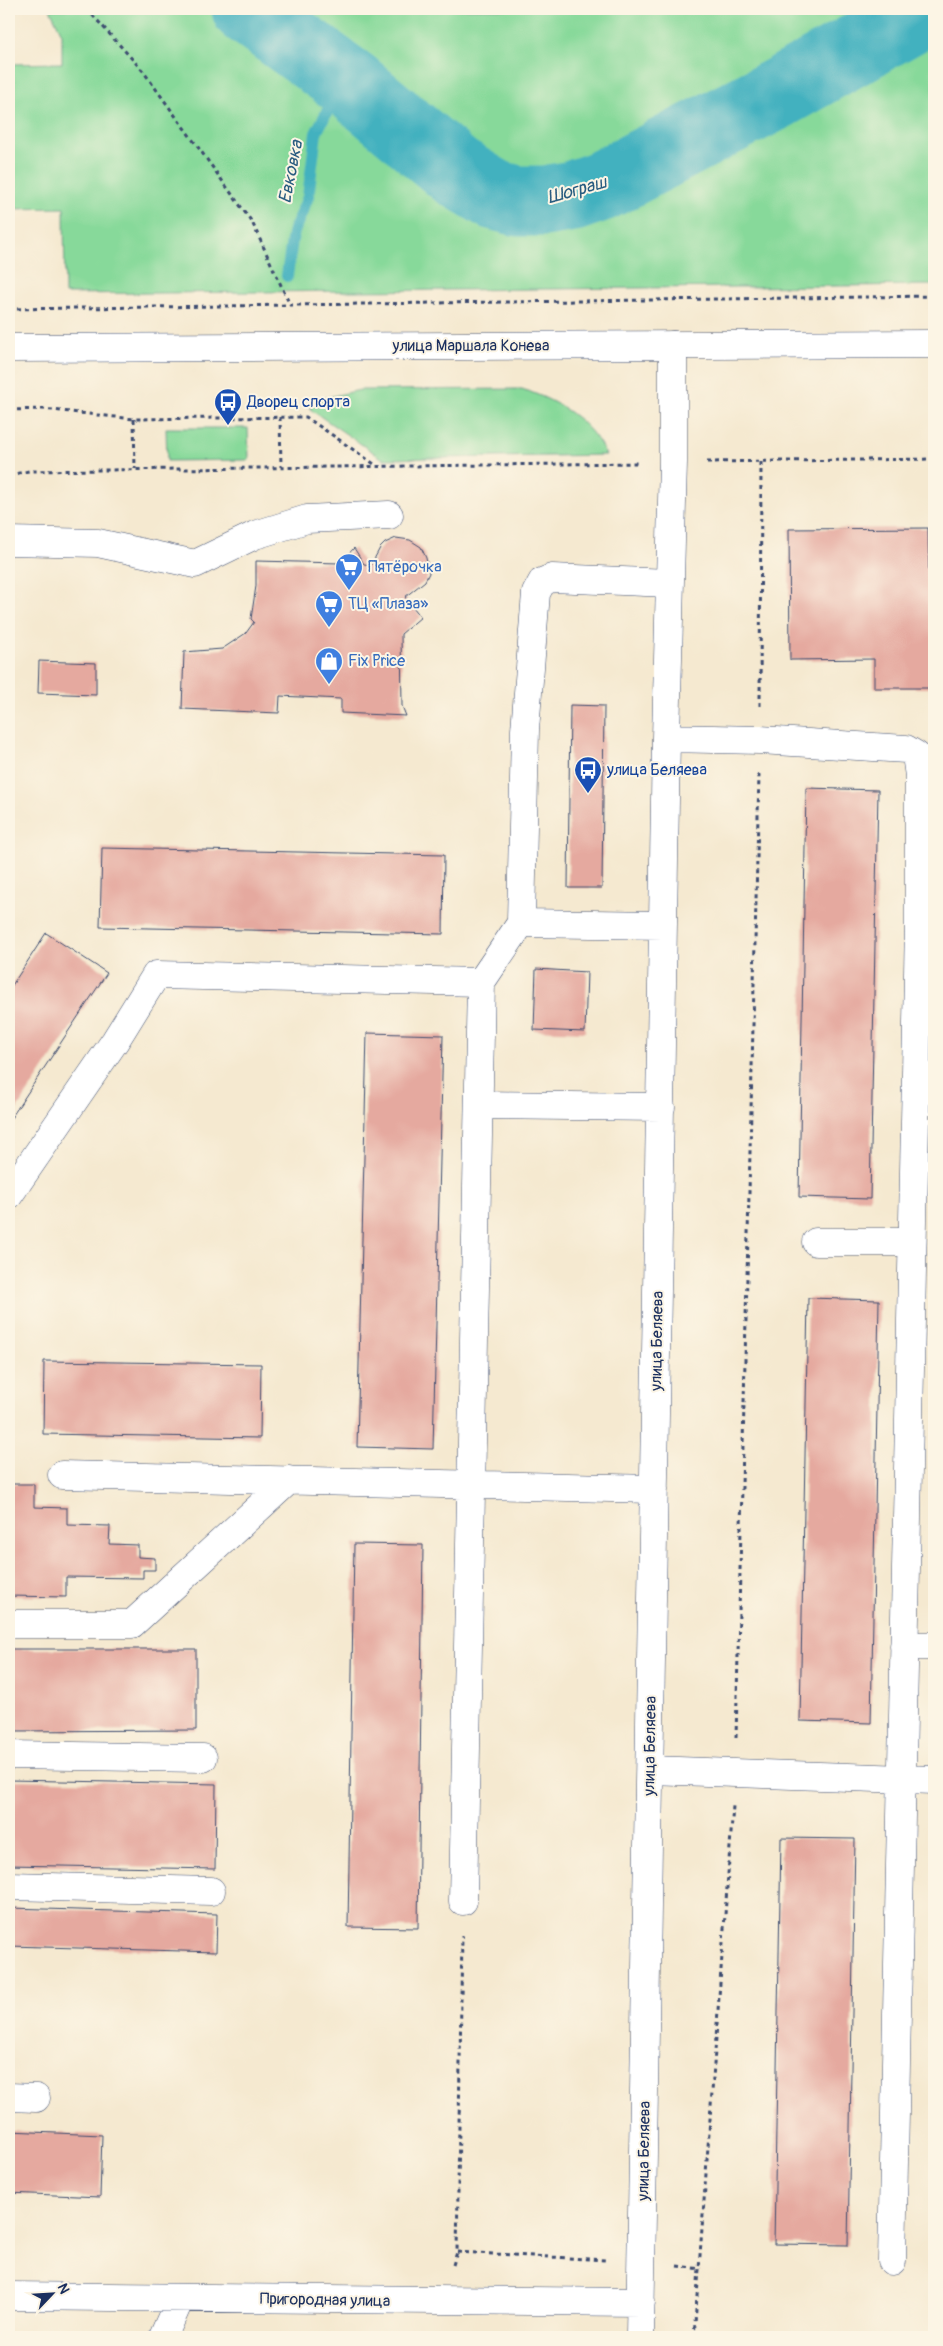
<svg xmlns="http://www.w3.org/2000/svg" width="943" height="2346" font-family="Pangolin,sans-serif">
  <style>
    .green { fill: #87d99a; stroke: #51847c }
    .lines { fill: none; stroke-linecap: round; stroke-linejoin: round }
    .stream { stroke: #43b1bf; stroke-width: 12 }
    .river { stroke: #43b1bf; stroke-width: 71 }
    .building { fill: #e5a99f }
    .minor-casing { stroke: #3c4b6f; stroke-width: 29 }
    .major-casing { stroke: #3c4b6f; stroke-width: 29 }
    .path { stroke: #3c4b6f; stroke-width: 3; stroke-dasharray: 4 4; stroke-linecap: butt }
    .minor { stroke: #fff; stroke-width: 28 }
    .major { stroke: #fff; stroke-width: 28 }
    .labels { text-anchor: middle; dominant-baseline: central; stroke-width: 4; stroke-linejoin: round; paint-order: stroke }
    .street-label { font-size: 16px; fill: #1b2f5e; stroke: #fcf5e5 }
    .transit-label { font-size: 16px; fill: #164399; stroke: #fcf5e5; text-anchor: start }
    .shop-label { font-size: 16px; fill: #366cbe; stroke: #fcf5e5; text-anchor: start }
    .water-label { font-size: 18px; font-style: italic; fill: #295c80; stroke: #fcf5e5 }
  </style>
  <rect width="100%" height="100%" fill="#fcf5e5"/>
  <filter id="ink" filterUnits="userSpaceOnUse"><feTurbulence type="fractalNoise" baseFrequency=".02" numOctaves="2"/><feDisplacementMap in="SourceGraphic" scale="10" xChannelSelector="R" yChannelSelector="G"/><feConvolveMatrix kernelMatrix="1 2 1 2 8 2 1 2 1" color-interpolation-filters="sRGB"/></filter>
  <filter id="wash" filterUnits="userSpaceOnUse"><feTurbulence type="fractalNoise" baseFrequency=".0096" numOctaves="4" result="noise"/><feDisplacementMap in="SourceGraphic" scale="20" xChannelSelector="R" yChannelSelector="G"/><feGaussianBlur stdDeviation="1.12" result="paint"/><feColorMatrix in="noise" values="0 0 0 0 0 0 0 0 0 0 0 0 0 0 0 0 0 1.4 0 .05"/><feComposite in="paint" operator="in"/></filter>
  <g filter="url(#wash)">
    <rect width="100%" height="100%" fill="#f5e9d0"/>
    <!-- green -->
    <path class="green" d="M50,9H934V285L65,294L64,208L9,209V64L62,63V34Z
      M522,389C558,401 590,420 606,455L383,459L311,410L310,401L360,390Z
      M166,428H248L249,460L167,461Z"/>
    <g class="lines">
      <!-- stream -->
      <path class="stream" d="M287,276L293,233L308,197L316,133L329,108L351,84"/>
      <!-- river -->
      <path class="river" d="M247,9L351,84L455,171L495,195L518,201H544L573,196L601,186L779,93L927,9"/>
    </g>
    <g id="blocks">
      <!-- building -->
      <path class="building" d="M928,528L929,590H934V688H874V659L790,660L789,529Z
        M396,538L410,540L421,547L426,558L429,573L425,581L405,597L421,617L401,634L402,706L406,716L341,713V699L280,696L279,713L182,709L184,652L222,649L246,633L254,622L251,619L256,586V561L340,563L354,548L364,564L371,565L380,548L385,543Z
        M39,661L96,663V695L38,693Z
        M570,705L604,706L602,888H568Z
        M806,788L878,790L870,1199L799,1197Z
        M102,848L444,855L443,934L100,927Z
        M46,933L107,973L9,1121V990Z
        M536,969L587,972L585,1032L534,1030Z
        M367,1033L443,1035L433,1449L357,1447Z
        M808,1298L879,1300L871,1723L800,1721Z
        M44,1361L261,1364L260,1438L43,1434Z
        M9,1484H34V1507L67,1508V1525L110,1526L109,1544L138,1545V1557L155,1558V1570H143V1578L66,1577V1597L9,1596Z
        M354,1544L423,1545L418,1928L348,1927Z
        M9,1649H196V1730L9,1731Z
        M9,1780L216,1784L215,1869L9,1865Z
        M781,1838L855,1839L848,2245L774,2244Z
        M9,1908L217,1914L216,1952L9,1946Z
        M9,2131L102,2135L100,2197L9,2193Z"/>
    </g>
  </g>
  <g filter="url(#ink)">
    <use href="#blocks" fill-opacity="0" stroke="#3c4b6f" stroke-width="1"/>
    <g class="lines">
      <!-- minor casing -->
      <g class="minor-casing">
        <path id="minor" d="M9,541L98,543L195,564L255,535L307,519L389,515
          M666,738L760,740L906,749L916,755L919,776L934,777
          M521,923L663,925
          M479,1105L661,1107
          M9,1195L115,1041L156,975L481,982
          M816,1242H912
          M62,1475L654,1489
          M9,1624H132L289,1480
          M904,1646H934
          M9,1755L203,1758
          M650,1770L934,1780
          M9,1886L211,1891
          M463,1901L481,982L521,923L525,730L536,593L542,582L552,578L669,583
          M9,2097L36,2098
          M892,2261L919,924V776
          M9,2296L641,2302
          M163,2337L180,2299
          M640,2337L666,738L673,462V345"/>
      </g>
      <!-- major casing -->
      <g class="major-casing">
        <path id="major" d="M9,348L934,344"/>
      </g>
      <!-- path -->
      <path class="path" d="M87,9L143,71L252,222L290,305
        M9,309L934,296
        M9,410L43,409L134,419L306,417L377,466
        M280,417L281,467
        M134,419L135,469
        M707,462L934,459
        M9,475L29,471L639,463
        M760,706L761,461
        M736,1738L759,774
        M457,2252L606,2260
        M453,2265L457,2252L462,1935
        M677,2266L701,2269
        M694,2337L733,1806"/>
      <!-- minor -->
      <use href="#minor" class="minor"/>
      <!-- major -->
      <use href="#major" class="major"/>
    </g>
  </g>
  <!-- icons -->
  <defs>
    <g id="bus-pin" transform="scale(1.4375)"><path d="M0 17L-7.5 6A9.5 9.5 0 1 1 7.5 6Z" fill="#1a4fb4" stroke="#fcf5e5"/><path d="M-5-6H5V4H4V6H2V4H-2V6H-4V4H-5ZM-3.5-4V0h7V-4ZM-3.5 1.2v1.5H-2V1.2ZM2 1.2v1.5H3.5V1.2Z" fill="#fff"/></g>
    <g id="supermarket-pin" transform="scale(1.4375)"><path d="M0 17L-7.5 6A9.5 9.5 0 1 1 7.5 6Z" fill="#3f7fe0" stroke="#fcf5e5"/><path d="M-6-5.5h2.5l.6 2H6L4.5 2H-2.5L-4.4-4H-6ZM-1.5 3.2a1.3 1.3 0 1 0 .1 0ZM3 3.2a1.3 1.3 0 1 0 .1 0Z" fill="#fff"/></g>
    <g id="shop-pin" transform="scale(1.4375)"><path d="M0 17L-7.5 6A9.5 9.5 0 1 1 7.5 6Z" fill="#3f7fe0" stroke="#fcf5e5"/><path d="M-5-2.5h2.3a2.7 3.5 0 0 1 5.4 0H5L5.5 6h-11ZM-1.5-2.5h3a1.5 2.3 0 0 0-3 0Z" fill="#fff"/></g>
  </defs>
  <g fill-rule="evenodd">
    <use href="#bus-pin" x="228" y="402"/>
    <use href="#supermarket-pin" x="349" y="567"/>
    <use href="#supermarket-pin" x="329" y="604"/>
    <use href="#shop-pin" x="329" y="661"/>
    <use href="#bus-pin" x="588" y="770"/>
  </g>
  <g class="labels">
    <!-- street labels -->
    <g class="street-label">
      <text x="471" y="346">улица Маршала Конева</text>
      <text transform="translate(657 1341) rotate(-89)">улица Беляева</text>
      <text transform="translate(650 1746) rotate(-89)">улица Беляева</text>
      <text transform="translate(644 2151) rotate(-89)">улица Беляева</text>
      <text transform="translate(325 2300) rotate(1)">Пригородная улица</text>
    </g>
    <!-- transit labels -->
    <g class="transit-label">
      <text x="247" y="402">Дворец спорта</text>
      <text x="607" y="770">улица Беляева</text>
    </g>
    <!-- shop labels -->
    <g class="shop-label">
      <text x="368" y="567">Пятёрочка</text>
      <text x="348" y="604">ТЦ «Плаза»</text>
      <text x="348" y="661">Fix Price</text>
    </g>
    <!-- water labels -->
    <g class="water-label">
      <text transform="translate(291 172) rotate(-79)">Евковка</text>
      <text transform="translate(577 190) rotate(-16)">Шограш</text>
    </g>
  </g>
  <!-- margin -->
  <rect width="943" height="2346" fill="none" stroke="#fcf5e5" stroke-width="30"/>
  <!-- north arrow -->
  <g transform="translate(52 2294) rotate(65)" stroke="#fcf5e5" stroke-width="4" paint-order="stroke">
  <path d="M0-4L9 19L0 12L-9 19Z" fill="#1b2f5e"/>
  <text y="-8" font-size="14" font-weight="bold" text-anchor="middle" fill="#1b2f5e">N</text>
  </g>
</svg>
